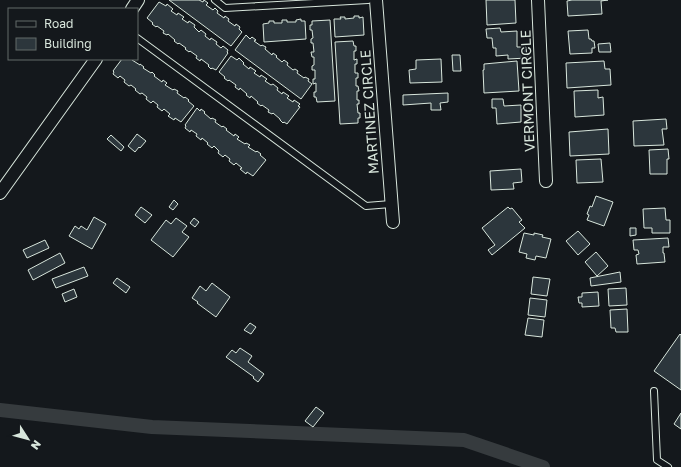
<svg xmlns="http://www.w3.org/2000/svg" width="681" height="467" font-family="'Golos Text',sans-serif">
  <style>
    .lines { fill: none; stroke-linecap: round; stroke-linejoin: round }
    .canal { stroke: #363b3e; stroke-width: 14 }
    .building { fill: #2c363c; stroke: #d8e6dc }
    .lane-casing { stroke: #d8e6dc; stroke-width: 8 }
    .street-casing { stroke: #d8e6dc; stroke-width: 14 }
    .lane { stroke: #14181c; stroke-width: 6 }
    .street { stroke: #14181c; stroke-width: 12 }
    .labels { text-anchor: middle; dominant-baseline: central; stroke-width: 3; stroke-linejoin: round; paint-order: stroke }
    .street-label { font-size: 14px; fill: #d8e6dc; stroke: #14181c }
  </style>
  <rect width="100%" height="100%" fill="#14181c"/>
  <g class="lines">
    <!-- canal -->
    <path class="canal" d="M0,410L152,427L464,440L543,467"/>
  </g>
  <!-- building -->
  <path class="building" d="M169,0H199L203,2L204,0L208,3L206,5L213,10L215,8L218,11L217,13L224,18L225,16L229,19L228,21L235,26L236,24L240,27L239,29L242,32L231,46Z
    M486,0H515L516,23L487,25Z
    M572,0H608L601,1L602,14L568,16L567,1Z
    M159,2L166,6L167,4L173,9L171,11L177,15L178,13L184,17L182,19L188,23L189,21L195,25L194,27L199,32L201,30L206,34L205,36L210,40L211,38L217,42L216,44L221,48L223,46L228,50L227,52L228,53L216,70L212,68L211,69L208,66L209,65L201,59L200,61L196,58L197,56L190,51L189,52L185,49L186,48L179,43L178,44L174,41L175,40L168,34L167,35L163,33L164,31L157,26L156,27L152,24L153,23L147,18Z
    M354,16H359V18L363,17L364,35L335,37L334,19H341L340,17H345V19L354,18Z
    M301,19V21H305L306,39L264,42L263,24L269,23V21H274V23H282V20H287V22H296V20Z
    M330,20L335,101L317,102L316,97H314V92H316V83L313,84V79H315V70H312V66L314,65V57H312L311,52H314L313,43H311V39L313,38L312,30H310V25H312V21Z
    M500,28L501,32L517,31V47H526L527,58L508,59V55L496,56V48H493L492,38H487L486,29Z
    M588,30L589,39H591L592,41H594L595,48H592V53L570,54L568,31Z
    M246,35L250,39L252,37L256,40L254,41L261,46L262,45L266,47L265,49L272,55L273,53L277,56L276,57L282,62L284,60L288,63L287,65L293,70L295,69L298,71L297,73L304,78L305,77L309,79L308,81L312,84L301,99L235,50Z
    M353,41L354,46H356V51H354V60L357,59V64H355V73H358V78H356V86H358L359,91H357V100H359V104H357L358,113H360V118H358V123L340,124L335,42Z
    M610,43L611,52H599L598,44Z
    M452,55H460L461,71H453Z
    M231,56L237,60L239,58L244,63L243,64L249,69L250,67L256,71L254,73L260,77L261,75L267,79L265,81L271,85L273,84L278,88L277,90L282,94L283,92L289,96L287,98L293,102L294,100L300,104L298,106L300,107L287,124L284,122L283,123L280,120V119L273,113L272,114L268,112L269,110L262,105L261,106L257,103L258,102L251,96L250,98L246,95L247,94L240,88L239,90L235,87L236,85L229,80L228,81L224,78L225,77L219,72Z
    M122,59H133L132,60L140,65V64L144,67L143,68L151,73L152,72L155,75L154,76L162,82L163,80L167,83L165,85L173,90L174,89L178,91L177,93L184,98L185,97L189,100L188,101L194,106L181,122L175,118L174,120L168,116L170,114L164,109L162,111L157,107L158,105L153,101L151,103L146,99L147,97L142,93L140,94L135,90L136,89L131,85L129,86L124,82L125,80L120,76L118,78L113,74L114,72L113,71Z
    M441,59L442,82L410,83L409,70L416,69V60Z
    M517,61L519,91L484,93L483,70H484V64Z
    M604,61L605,69H610L611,85L567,88L566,63Z
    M598,90V98L603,97L604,115L575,117L574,91Z
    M448,93V102L440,103L441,110H431V103L403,105V95Z
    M492,99H503L504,106L521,105V122L497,124L496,108H492Z
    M197,108L200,111L201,109L205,112L204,113L211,119L212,118L216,120L215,122L222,127L223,126L227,129L226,130L234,136L235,134L239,137L237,139L245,144L246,143L250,145L248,147L256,152L257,151L261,154L260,155L266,160L253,176L247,172L246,174L240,169L242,168L236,163L234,165L229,161L230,159L225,155L223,157L218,153L219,151L214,146L212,148L207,144L208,143L202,138L201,140L196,136L197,134L191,130L190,132L185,128L186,126L185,125Z
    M666,119L667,129H662L664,145L634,146L633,121Z
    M608,129L609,154L570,156L569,132Z
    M137,134L146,141L140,148L139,147L135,152L128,146Z
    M111,135L124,147L121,151L107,139Z
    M668,149L669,159H667V174H650L649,150Z
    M601,159L603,182L577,183L576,160Z
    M521,169L522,182L513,183L514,189L491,190L490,171Z
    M596,196L613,202L604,226L587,220L589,215L587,214L590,206L592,207Z
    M174,200L178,204L173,210L169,207Z
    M141,207L152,215L145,223L135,215Z
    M508,207L510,209L512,208L522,220L519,222L525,228L492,255L488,250L495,245L482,228Z
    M665,208L666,220H670V233H652V228H644L643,209Z
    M94,217L106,224L92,249L69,236L75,226L79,229L81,226L87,230Z
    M176,218L187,226L182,232L189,237L173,257L151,240L166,220L171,224Z
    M194,218L199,222L195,227L190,223Z
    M630,228H636V235L630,236Z
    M578,231L590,244L578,255L566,241Z
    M524,233L534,235V233L543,235L542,237L551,239L546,258L536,256L535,260L526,258L527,254L519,252Z
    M668,238L669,247H663V253H664L665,262L637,264L636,255L639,254L638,250H634L633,240Z
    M45,240L49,248L27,258L23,250Z
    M596,252L608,266L597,276L585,262Z
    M60,253L65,263L33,280L28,270Z
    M84,267L88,276L56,288L52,279Z
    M620,272L621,282L591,286L590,278Z
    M533,277L550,279L547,296L531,294Z
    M117,278L130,287L126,293L113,283Z
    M212,283L230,297L216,317L197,303L198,302L192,298L200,286L206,291Z
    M626,288L627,305L609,306L608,289Z
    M74,289L77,297L65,302L62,294Z
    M598,292L599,306L582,307V303H579L578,297H582V293Z
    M530,298L547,300L545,317L528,315Z
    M627,309L628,332H616L615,328H611L610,310Z
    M528,318L544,320L542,337L525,335Z
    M250,323L256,327L251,334L244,330Z
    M680,334L681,335V390L654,371Z
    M240,348L252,356L248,362L264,374L258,382L253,378L254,377L226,357L232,350L236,353Z
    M316,407L324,413L313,427L305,421Z
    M681,413V429L674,424Z"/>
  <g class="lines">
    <!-- lane casing -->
    <g class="lane-casing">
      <path id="lane" d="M215,0L225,8L368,0
        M137,38L366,206L391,204
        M654,391L657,460L668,467"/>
    </g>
    <!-- street casing -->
    <g class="street-casing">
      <path id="street" d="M376,0L393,222
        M538,0L546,181
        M132,9L138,0
        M0,193L96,59"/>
    </g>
    <!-- lane -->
    <use href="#lane" class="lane"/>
    <!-- street -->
    <use href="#street" class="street"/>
  </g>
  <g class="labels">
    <!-- street labels -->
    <g class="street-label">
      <text transform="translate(527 91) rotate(-92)">VERMONT CIRCLE</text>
      <text transform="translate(369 112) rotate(-94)">MARTINEZ CIRCLE</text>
    </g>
  </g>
  <!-- legend -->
  <rect x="8" y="8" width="130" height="52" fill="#14181c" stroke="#626a69"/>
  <rect x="16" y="21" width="20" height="6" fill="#14181c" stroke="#626a69"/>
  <text x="44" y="28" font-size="12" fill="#d8e6dc">Road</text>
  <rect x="16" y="38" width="20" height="12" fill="#2c363c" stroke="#626a69"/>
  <text x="44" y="48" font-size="12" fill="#d8e6dc">Building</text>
  <!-- north arrow -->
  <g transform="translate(28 439) rotate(126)" stroke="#14181c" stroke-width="3" paint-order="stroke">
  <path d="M0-3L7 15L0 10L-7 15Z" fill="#d8e6dc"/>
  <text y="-6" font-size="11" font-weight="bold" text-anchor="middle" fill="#d8e6dc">N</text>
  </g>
</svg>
